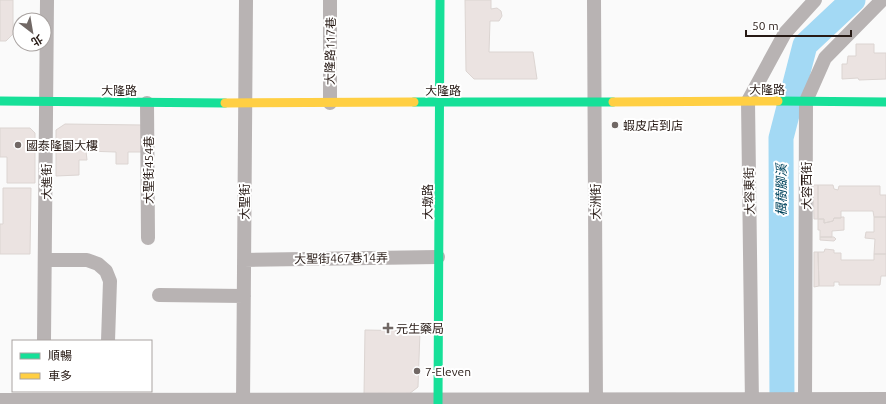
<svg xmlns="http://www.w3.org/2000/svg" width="886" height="404" font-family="Ubuntu,'Noto Sans TC',sans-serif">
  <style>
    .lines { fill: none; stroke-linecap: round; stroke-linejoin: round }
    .river { stroke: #a3d9f4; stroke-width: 25 }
    .building { fill: #ebe3e1; stroke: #dcd5d2 }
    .street { stroke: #b8b3b3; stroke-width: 14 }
    .fast { stroke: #16e098; stroke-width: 9 }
    .slow { stroke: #ffcf43; stroke-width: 9 }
    .poi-dot { fill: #716865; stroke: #fff; stroke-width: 1.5 }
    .labels { text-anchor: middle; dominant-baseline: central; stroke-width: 4; stroke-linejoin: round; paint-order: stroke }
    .street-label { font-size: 12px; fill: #271a15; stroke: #fff }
    .poi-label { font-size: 12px; fill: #271a15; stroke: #fff; text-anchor: start }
    .water-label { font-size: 13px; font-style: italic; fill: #00445d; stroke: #fff }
  </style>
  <rect width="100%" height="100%" fill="#fafafa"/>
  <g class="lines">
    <!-- river -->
    <path class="river" d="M782,404L781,138L805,45L853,0"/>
  </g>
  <!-- building -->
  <path class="building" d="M0,0H13V34L6,41H0Z
    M465,0H491V9L497,8L501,11L502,16L499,21H490L489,52H533L537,79H474L466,71Z
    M856,44H874V53H886V79L859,80L858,78L842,79V64H847L848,56H856Z
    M65,124L143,125V152H128V164H116V152L86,151L87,160H79V175L56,176V130Z
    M0,128H30L35,133V183H7V157H0Z
    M813,185H818V219H814Z
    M818,185H833L834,189L838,190L839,186H880V195H886V217H874L873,211H841V218H834L833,221L824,223V219H818Z
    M3,188H31L30,254H0V224H3Z
    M841,217H844V230L832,231V237H820V230H818V219H824V223L829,222L833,221L834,218H841Z
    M874,217H886V254H874L875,239L865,238L866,232H874Z
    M820,237H834L836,239L834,241L820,240Z
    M825,249L834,250V253H841V260H874V254H886V276H881L880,285H839V282H834V286H819L818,252H824Z
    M814,252H818L819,286L814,287Z
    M365,330L420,331L418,387L409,394L364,395Z"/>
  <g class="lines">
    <!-- street -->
    <path class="street" d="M594,0L596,404
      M147,103L148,238
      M330,103V0
      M45,260H87L98,264L106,271L110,281L108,341
      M244,260L438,257
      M159,295L244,296
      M44,341L47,0
      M0,400L886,399
      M243,404L246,0
      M752,404L748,101L785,33L815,0
      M805,404L806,101L825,58L882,0"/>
    <!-- fast -->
    <path class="fast" d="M0,101L225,103
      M778,101L886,102
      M414,102H613
      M438,404L440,0"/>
    <!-- slow -->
    <path class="slow" d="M613,102L778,101
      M225,103L414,102"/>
  </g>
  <!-- markers -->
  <g class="poi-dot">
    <circle cx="615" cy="125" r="4"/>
    <circle cx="18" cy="145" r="4"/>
    <path d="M386 322h4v4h4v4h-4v4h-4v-4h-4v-4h4z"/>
    <circle cx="417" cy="371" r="4"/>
  </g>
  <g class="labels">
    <!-- street labels -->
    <g class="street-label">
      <text transform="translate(330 51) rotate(-89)">大隆路117巷</text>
      <text x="767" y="89">大隆路</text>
      <text x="119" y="90">大隆路</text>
      <text x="443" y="90">大隆路</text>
      <text transform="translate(148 170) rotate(-90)">大聖街454巷</text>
      <text transform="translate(46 182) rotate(-90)">大進街</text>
      <text transform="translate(806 186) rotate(-90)">大容西街</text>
      <text transform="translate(749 191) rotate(-91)">大容東街</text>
      <text transform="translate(244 202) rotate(-90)">大聖街</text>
      <text transform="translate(427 202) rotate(-90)">大墩路</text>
      <text transform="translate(595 202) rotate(-90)">大洲街</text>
      <text transform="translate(341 258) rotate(-1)">大聖街467巷14弄</text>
    </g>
    <!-- poi labels -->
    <g class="poi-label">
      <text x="623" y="125">蝦皮店到店</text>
      <text x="26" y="145">國泰隆園大樓</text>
      <text x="396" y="328">元生藥局</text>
      <text x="425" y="371">7-Eleven</text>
    </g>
    <!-- water labels -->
    <g class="water-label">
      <text transform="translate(781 190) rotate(-90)">楓樹腳溪</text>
    </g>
  </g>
  <!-- legend -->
  <rect x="12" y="340" width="140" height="52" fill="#ffffff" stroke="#a9a3a1"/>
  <rect x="20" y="353" width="20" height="6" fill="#16e098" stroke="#a9a3a1"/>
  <text x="48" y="360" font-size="12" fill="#271a15">順暢</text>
  <rect x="20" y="373" width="20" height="6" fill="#ffcf43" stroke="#a9a3a1"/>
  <text x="48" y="380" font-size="12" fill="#271a15">車多</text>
  <!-- north arrow -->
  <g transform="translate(32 32) rotate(149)"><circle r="19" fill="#ffffff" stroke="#a9a3a1"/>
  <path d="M0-3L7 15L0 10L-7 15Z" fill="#716865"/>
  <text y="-6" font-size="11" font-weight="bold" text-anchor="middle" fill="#271a15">北</text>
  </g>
  <!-- scale -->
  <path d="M746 30v6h105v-6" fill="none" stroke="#271a15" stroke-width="2"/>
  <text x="752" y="30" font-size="12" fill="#271a15" stroke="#ffffff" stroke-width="3" paint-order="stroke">50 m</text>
</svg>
